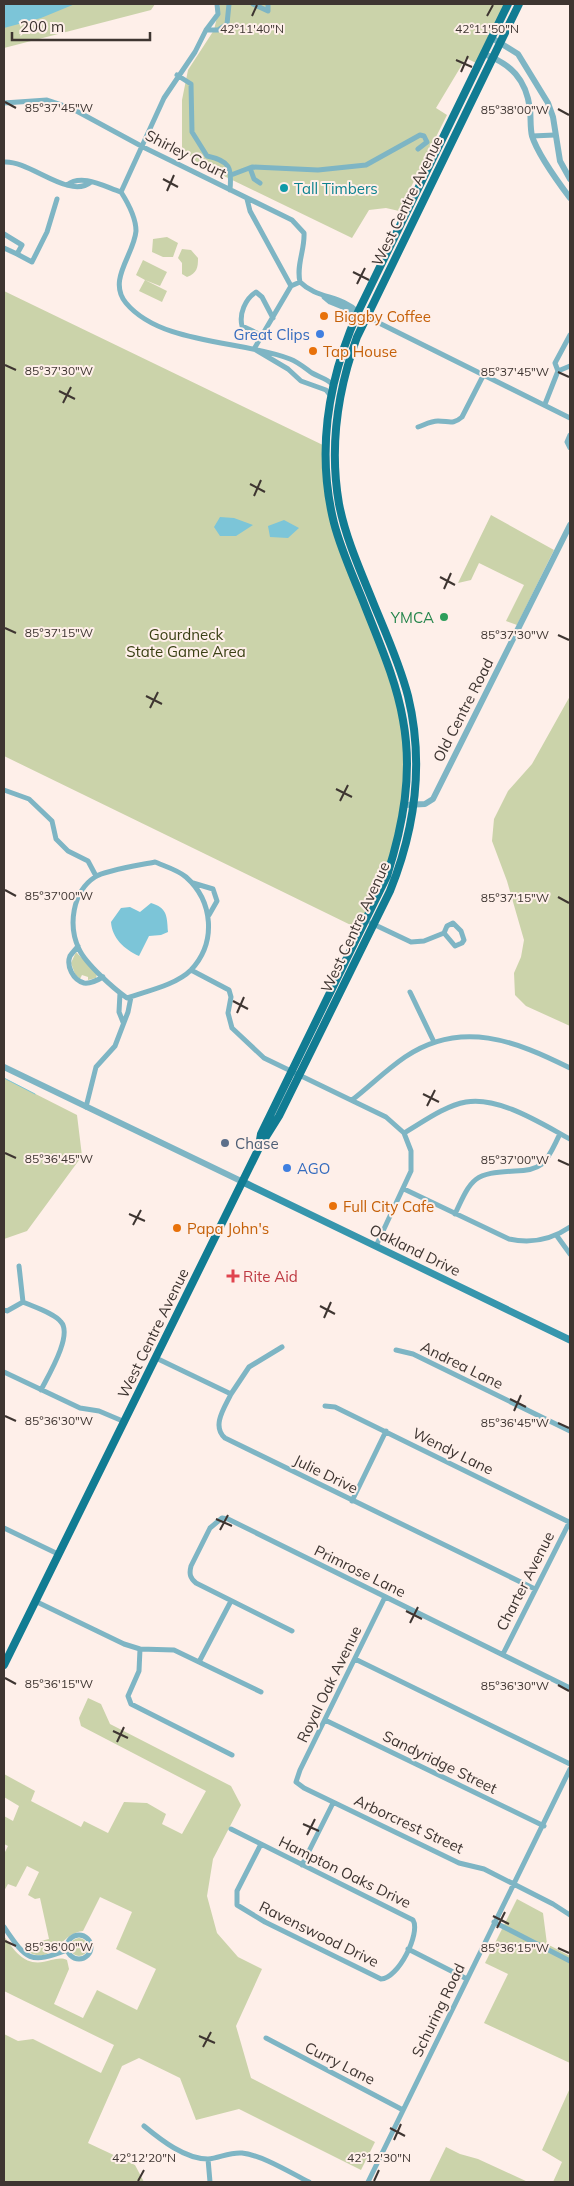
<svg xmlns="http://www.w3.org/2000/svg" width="574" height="2186" font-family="Mulish,sans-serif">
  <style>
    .green { fill: #cbd3aa }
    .water { fill: #7cc5d8 }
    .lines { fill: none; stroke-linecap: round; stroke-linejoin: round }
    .stream { stroke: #7cc5d8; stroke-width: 1 }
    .minor { stroke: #7eb5c4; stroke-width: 5 }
    .tertiary { stroke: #7eb5c4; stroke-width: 6 }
    .secondary { stroke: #3796ad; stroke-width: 7 }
    .primary { stroke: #117c93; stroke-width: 8 }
    .ticks { fill: none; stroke: #3e3531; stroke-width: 2 }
    .culture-dot { fill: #0f9aa8; stroke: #feefe9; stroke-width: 2 }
    .food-dot { fill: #e8710a; stroke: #feefe9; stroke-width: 2 }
    .shop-dot { fill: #3f7fe0; stroke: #feefe9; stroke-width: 2 }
    .leisure-dot { fill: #2e9e5b; stroke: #feefe9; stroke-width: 2 }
    .service-dot { fill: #5c6f8a; stroke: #feefe9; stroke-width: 2 }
    .health-dot { fill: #e0444e; stroke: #feefe9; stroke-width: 2 }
    .labels { text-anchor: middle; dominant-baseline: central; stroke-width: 4; stroke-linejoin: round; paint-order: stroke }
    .street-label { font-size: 15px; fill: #3e3531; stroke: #feefe9 }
    .culture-label { font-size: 15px; fill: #0d838f; stroke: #feefe9; text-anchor: start }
    .food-label { font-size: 15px; fill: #c56008; stroke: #feefe9; text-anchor: start }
    .shop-label { font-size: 15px; fill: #366cbe; stroke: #feefe9; text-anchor: end }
    .leisure-label { font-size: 15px; fill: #27864d; stroke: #feefe9; text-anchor: end }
    .park-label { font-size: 15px; fill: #3a4014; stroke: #feefe9 }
    .service-label { font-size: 15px; fill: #4e5e75; stroke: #feefe9; text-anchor: start }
    .health-label { font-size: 15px; fill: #be3a42; stroke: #feefe9; text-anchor: start }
    .ticks-label { font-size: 12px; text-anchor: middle; fill: #3e3531; stroke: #feefe9; stroke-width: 4; stroke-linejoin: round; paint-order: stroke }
  </style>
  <rect width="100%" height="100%" fill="#feefe9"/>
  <!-- green -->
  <path class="green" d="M4,4H155L151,10L4,48Z
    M220,4H508L478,64L466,58L436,108L447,115L399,211L386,208L369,210L352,238L199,164L182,148V100L188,70L214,30Z
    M167,237L178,243L173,257H163L152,252L153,239Z
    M182,249L191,250L198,258C198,268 197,273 187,277L182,274V263L178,258Z
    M143,260L167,272L160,286L145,280L167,291L162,302L139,291L145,280L136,275Z
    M4,291L327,447L334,515L399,694L409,745L399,846L382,895L363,931L4,756Z
    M491,515L554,550L517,625L506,621L524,585L479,563L471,580L458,583Z
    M570,696V1026L526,1006L515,995L514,973L521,957L524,940L507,881L492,841L494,819L508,791L532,764Z
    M76,952L97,974L96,978L88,980V977L82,975L80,979L75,974L71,963Z
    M4,1078L77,1115L82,1156L27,1231L4,1239Z
    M88,1698L101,1704L110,1724L231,1786L241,1805L213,1859L207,1896L217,1933L238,1957L262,1969L236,2026L251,2078L375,2142L361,2170L239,2109L196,2120L180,2078L139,2058L122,2066L88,2143L135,2165L144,2182H4V2034L18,2041L33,2039L101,2073L114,2045L4,1991V1936C17,1955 27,1968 51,1960C57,1959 61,1957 67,1960L69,1969L54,2004L83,2018L97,1990L137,2010L156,1969L116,1949L132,1912L100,1897L83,1931C59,1933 52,1970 24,1949V1945L49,1939L40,1898L35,1899L28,1895L39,1872L27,1866L16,1887L8,1884L4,1891V1854L8,1846L4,1844V1816L13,1821L19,1806L4,1797V1774L35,1791L31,1801L81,1827L84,1821L108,1833L124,1802L147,1803L166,1814L162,1824L182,1834L206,1791L81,1726L79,1718Z
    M517,1899L543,1913L547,1944L570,1956V2063L484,2023L508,1974L485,1963Z
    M70 1947a9 9 0 1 1 18 0a9 9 0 1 1-18 0Z
    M570,2088V2182H553L562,2162L542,2150Z
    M446,2147L460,2154L478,2159L528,2182H429Z"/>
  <!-- water -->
  <path class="water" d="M4,4H75L41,18L4,28Z
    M220,517L234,518L253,525L236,536H220L214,527Z
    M284,520L299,528L288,538L270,537L268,526Z
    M151,903C167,908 167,915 168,932L161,935L149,936L139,956C124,949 112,938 111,922L121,908L130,907L140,912Z"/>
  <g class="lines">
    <!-- stream -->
    <path class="stream" d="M4,1078L35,1094"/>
    <!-- minor -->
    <path class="minor" d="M253,4L268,11V4
      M206,30H218L227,24L229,4
      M177,75L191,84L192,132L207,156C230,161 232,167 230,190
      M4,103L47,100L71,108L143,147L292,220L304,233C305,250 296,265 300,282
      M532,136L555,135
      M4,162C30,160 69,200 91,182
      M250,168L254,179L260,183
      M231,175L252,167L318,170L366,165L420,135L424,136L427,142L418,149
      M67,185C82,173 105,187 121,192
      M121,192C128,203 136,218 136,231C134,255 107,280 126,303C161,345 242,340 290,359C298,362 305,368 312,373C319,377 327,379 332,384
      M121,192L164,98L195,52L206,30L218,14L217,4
      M247,199L250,211L291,286L254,349
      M4,234L22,245L17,254L4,248
      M17,254L32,262L47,232L57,199
      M291,286L300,282C317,299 341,295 358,312
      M324,297L330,302L367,317L570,418
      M261,335L242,326C239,314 245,299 256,292L262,297L273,318
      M570,335L555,363L558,371L570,366
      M256,350L288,369L301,381L326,390L330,395
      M545,404L558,371
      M418,427C424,425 431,421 438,421C449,421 453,425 462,417L484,374
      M570,435L567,442L570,448
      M4,790L29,799L52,821L56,839L68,851L88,861L96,876
      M155,862C164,866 178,870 186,877C213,901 217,942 191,970C176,985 147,991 127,998C114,989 85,963 79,949C68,926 72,892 95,877C106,870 141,865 155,862Z
      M193,883L213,889L217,901L209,915
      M371,923L411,942L424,941L444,933L455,946L462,943L464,940L461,931L453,923L447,926L444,933
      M78,946C76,949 72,953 70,956C66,966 73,980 84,983C91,984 98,980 103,977
      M191,970L229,990L231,997L228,1013L232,1028L264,1058L386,1117L404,1133L411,1151V1171L376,1246
      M410,992L434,1042
      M120,993L119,1012L123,1022
      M352,1100C370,1086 386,1070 405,1057C461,1019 516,1041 570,1068
      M86,1107L96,1067L115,1046L128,1012L131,997
      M404,1133C423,1122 444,1106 466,1102C499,1096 542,1124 570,1139
      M404,1189L509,1239C532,1244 551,1240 570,1227
      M455,1214C472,1177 474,1173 515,1171C525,1171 534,1170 542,1164C550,1157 555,1143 560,1134
      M557,1236L570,1254
      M19,1266L23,1302
      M23,1302C34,1307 54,1313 61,1322C73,1335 48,1376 41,1390
      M4,1310L7,1311L23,1302
      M396,1350L413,1354L570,1431
      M156,1358L231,1394C225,1407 211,1426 225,1438L535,1589
      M4,1372L80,1408L99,1411L125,1422
      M231,1394L249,1367L282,1347
      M325,1406L335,1407L569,1522
      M352,1501L386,1431
      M4,1528L58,1554
      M385,1597L300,1770L296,1782L304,1788L459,1863L484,1869L553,1904L570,1915
      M35,1601L124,1644L140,1649L174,1650L261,1692
      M292,1631L196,1583C190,1578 189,1574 191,1566L210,1528L222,1518L228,1519L570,1688
      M140,1649L139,1671L128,1696L131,1704L232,1755
      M503,1654L570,1521
      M355,1659L570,1764
      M199,1662L231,1601
      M325,1720L544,1826
      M231,1829L413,1920C421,1933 398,1979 381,1979L265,1922L237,1905V1891L261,1844
      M302,1865L333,1803
      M494,1922L570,1961
      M4,1927C26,1959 29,1965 67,1950
      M67 1947a12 12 0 1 1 24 0a12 12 0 1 1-24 0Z
      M408,1949L467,1979
      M266,2038L403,2110
      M144,2126C161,2140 185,2159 208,2159C219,2158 230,2152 242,2153C262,2155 291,2173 309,2182
      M208,2159L210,2182
      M368,2182L570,1769"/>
    <!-- tertiary -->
    <path class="tertiary" d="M492,38L518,54L548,103L553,117L560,161L570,179
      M484,54C511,64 526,79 530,109C531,118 530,128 532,136C538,155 558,182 570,198
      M405,805L425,804L433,799L570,525
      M4,1067L243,1182"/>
    <!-- secondary -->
    <path class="secondary" d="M243,1182L570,1340"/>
    <!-- primary -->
    <path class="primary" d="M259,1146L261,1134L387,876C403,825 413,774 403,720C396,679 378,640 363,601C353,576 341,550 334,523C316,451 328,380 358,312L508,4
      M4,1665L259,1148L279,1116L390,891C415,829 424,762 408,696C400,665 387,636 375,607C362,574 346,540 339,504C329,446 337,392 357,337L519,4"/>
  </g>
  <!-- ticks -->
  <path class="ticks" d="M252,16L257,5M487,16L493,5M456,60L472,67M461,72L468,56M5,102L16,108M558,109L569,115M163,179L178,187M167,191L174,175M353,272L369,280M357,284L365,268M5,365L16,370M558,372L569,377M59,391L75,399M63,403L71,387M250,484L265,492M254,496L261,480M440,577L455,585M444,589L451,573M5,628L16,633M558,635L569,640M146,696L162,704M150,708L158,692M336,789L352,797M340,801L348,785M5,890L16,896M558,897L569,903M233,1001L248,1009M237,1013L244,997M423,1094L439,1102M427,1106L435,1090M5,1153L16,1158M558,1160L569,1165M129,1214L145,1221M133,1225L141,1210M320,1306L335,1314M324,1318L331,1302M510,1399L526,1407M514,1411L521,1395M5,1416L16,1421M558,1423L569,1428M216,1519L232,1526M220,1530L228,1515M406,1611L422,1619M410,1623L418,1607M5,1678L16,1684M558,1685L569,1691M113,1731L128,1738M117,1742L124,1727M303,1824L319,1831M307,1835L315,1819M493,1916L509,1924M497,1928L505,1912M5,1941L16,1946M558,1948L569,1953M199,2036L215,2043M203,2047L211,2032M390,2128L405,2136M394,2140L401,2124M138,2181L144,2170M374,2181L379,2170"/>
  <!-- markers -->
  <circle class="culture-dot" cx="284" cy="188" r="5"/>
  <g class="food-dot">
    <circle cx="324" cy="316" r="5"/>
    <circle cx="313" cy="351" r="5"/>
    <circle cx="333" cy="1206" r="5"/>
    <circle cx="177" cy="1228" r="5"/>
  </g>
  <g class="shop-dot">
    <circle cx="320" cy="334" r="5"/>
    <circle cx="287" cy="1168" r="5"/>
  </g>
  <circle class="leisure-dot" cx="444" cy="617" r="5"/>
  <circle class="service-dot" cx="225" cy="1143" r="5"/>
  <path class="health-dot" d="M230.5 1268.5h5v5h5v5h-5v5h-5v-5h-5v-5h5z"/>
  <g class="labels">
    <!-- street labels -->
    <g class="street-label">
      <text transform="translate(186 154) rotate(27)">Shirley Court</text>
      <text transform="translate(407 201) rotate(-64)">West Centre Avenue</text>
      <text transform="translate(463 710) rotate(-63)">Old Centre Road</text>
      <text transform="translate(355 927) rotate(-65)">West Centre Avenue</text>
      <text transform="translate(415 1250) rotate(26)">Oakland Drive</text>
      <text transform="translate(153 1333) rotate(-64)">West Centre Avenue</text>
      <text transform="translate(462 1365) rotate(26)">Andrea Lane</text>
      <text transform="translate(453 1451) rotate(26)">Wendy Lane</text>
      <text transform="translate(326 1474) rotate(26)">Julie Drive</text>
      <text transform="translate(360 1571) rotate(26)">Primrose Lane</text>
      <text transform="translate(525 1581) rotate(-63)">Charter Avenue</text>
      <text transform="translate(329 1684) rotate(-64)">Royal Oak Avenue</text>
      <text transform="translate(440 1762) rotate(26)">Sandyridge Street</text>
      <text transform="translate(409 1824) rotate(25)">Arborcrest Street</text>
      <text transform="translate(345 1872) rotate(26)">Hampton Oaks Drive</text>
      <text transform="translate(319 1934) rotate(26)">Ravenswood Drive</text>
      <text transform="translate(438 2010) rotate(-64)">Schuring Road</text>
      <text transform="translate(340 2063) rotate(27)">Curry Lane</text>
    </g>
    <!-- culture labels -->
    <g class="culture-label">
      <text x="294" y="188">Tall Timbers</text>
    </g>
    <!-- food labels -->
    <g class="food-label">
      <text x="334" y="316">Biggby Coffee</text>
      <text x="323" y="351">Tap House</text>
      <text x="343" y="1206">Full City Cafe</text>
      <text x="187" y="1228">Papa John's</text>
    </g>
    <!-- shop labels -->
    <g class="shop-label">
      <text x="310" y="334">Great Clips</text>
      <text x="297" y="1168" text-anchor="start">AGO</text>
    </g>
    <!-- leisure labels -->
    <g class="leisure-label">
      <text x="434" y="617">YMCA</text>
    </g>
    <!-- park labels -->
    <g class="park-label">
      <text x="186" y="634">Gourdneck<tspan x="186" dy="17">State Game Area</tspan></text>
    </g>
    <!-- service labels -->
    <g class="service-label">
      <text x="235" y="1143">Chase</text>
    </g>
    <!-- health labels -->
    <g class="health-label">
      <text x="243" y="1276">Rite Aid</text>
    </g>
  </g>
  <g class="ticks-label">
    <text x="252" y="33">42°11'40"N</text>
    <text x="487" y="33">42°11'50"N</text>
    <text x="59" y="112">85°37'45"W</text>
    <text x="515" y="114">85°38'00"W</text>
    <text x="59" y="375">85°37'30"W</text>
    <text x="515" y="376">85°37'45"W</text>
    <text x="59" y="637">85°37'15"W</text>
    <text x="515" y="639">85°37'30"W</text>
    <text x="59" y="900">85°37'00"W</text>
    <text x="515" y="902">85°37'15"W</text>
    <text x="59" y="1163">85°36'45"W</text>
    <text x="515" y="1164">85°37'00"W</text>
    <text x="59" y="1425">85°36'30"W</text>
    <text x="515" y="1427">85°36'45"W</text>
    <text x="59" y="1688">85°36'15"W</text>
    <text x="515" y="1690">85°36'30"W</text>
    <text x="59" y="1951">85°36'00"W</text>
    <text x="515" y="1952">85°36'15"W</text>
    <text x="144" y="2162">42°12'20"N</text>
    <text x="379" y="2162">42°12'30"N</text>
  </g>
  <!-- border -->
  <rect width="574" height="2186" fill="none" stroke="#3e3531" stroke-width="10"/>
  <!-- scale -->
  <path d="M12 32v8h138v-8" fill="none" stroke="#3e3531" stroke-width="2.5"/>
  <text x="20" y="32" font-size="15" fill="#3e3531" stroke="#feefe9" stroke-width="4" paint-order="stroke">200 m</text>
</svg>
